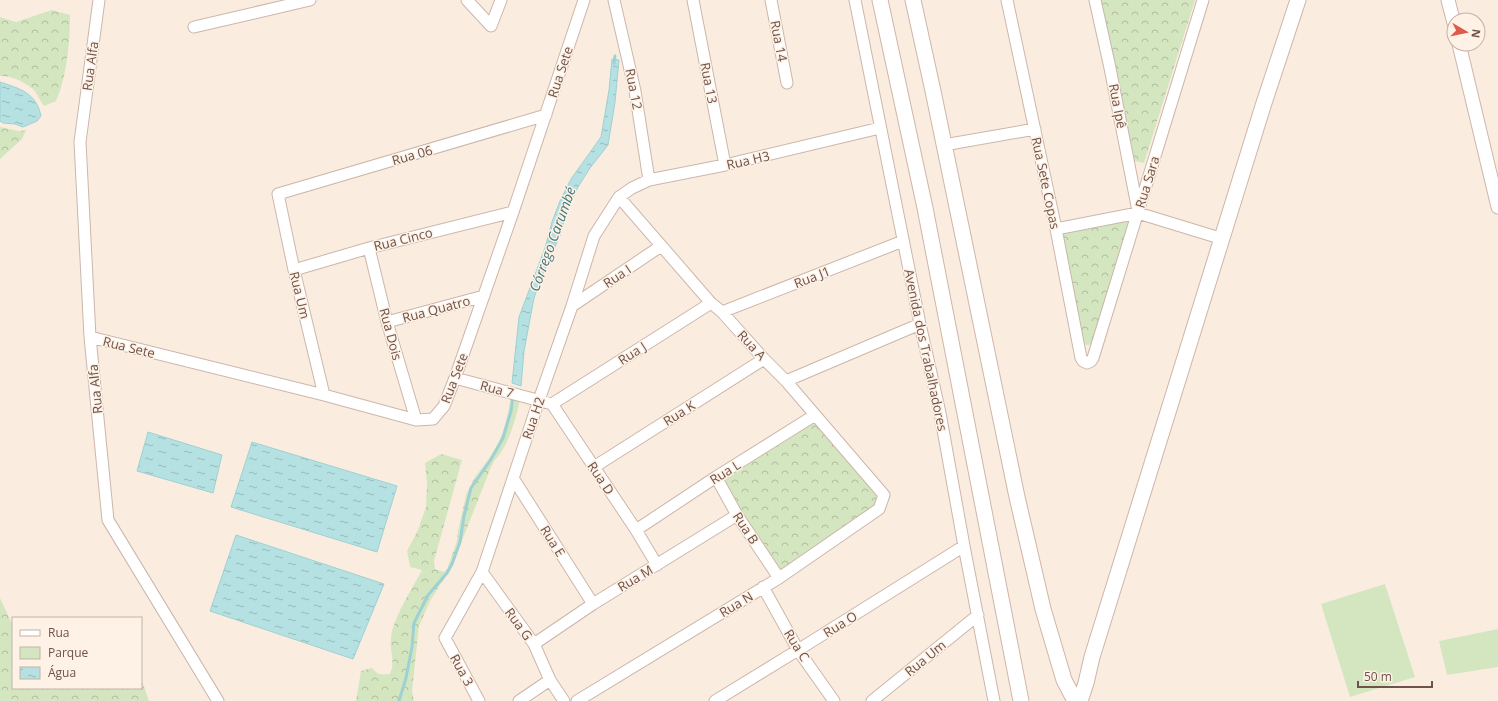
<svg xmlns="http://www.w3.org/2000/svg" width="1498" height="701" font-family="'Open Sans',sans-serif">
  <style>
    .green { fill: #d4e6c0 }
    .forest { fill: url(#forest-crowns) }
    .water { fill: url(#water-ripples); stroke: #9dd1d3 }
    .lines { fill: none; stroke-linecap: round; stroke-linejoin: round }
    .stream { stroke: #9dd1d3; stroke-width: 3 }
    .minor-casing { stroke: #ccb6ab; stroke-width: 13 }
    .tertiary-casing { stroke: #ccb6ab; stroke-width: 15 }
    .secondary-casing { stroke: #cfb5a8; stroke-width: 17 }
    .minor { stroke: #fff; stroke-width: 11 }
    .tertiary { stroke: #fff; stroke-width: 13 }
    .secondary { stroke: #fff; stroke-width: 15 }
    .labels { text-anchor: middle; dominant-baseline: central; stroke-width: 3; stroke-linejoin: round; paint-order: stroke }
    .street-label { font-size: 13px; fill: #6f5249; stroke: #fef1e5 }
    .water-label { font-size: 14px; font-style: italic; fill: #42787b; stroke: #fef1e5 }
  </style>
  <defs>
    <pattern id="forest-crowns" width="20" height="18" patternUnits="userSpaceOnUse"><rect width="20" height="18" fill="#d4e6c0"/><path d="M2 6a3 3 0 1 1 6 0M12 15a3 3 0 1 1 6 0" fill="none" stroke="#b0bd9e"/></pattern>
    <pattern id="water-ripples" width="26" height="14" patternUnits="userSpaceOnUse"><rect width="26" height="14" fill="#b6e1e2"/><path d="M2 4q2-2 4 0t4 0M15 11q2-2 4 0t4 0" fill="none" stroke="#98b9b9"/></pattern>
  </defs>
  <rect width="100%" height="100%" fill="#faede0"/>
  <!-- green -->
  <path class="green" d="M511,397L520,400C515,421 509,446 493,462L487,461C502,443 507,420 511,397Z
    M1385,584L1415,677L1350,697L1321,604Z
    M1498,629V667L1447,675L1439,641Z"/>
  <!-- forest -->
  <path class="forest" d="M1100,0H1195L1144,163L1134,161Z
    M52,10L70,15C70,41 67,77 56,101L44,106C40,101 37,93 33,89C24,82 11,75 0,76V17L16,22Z
    M0,127L19,131L26,130L22,139L0,159Z
    M1126,220L1129,223L1092,343L1089,345H1086L1084,342L1060,234Z
    M814,420L877,492V497L875,506L778,573L720,479Z
    M441,454L462,460L434,561L435,569L444,572L447,569L457,541L458,531L466,495L475,477L487,461L493,462L452,566L430,601L419,626L412,691L414,701H356L361,671L372,668C378,675 381,675 390,674C396,659 389,652 391,638C392,620 413,587 422,570L410,567L407,551L418,530L426,507L427,484L425,463Z
    M0,598L13,626V688H141V678L149,701H0Z"/>
  <!-- water -->
  <path class="water" d="M612,59L619,60L615,102L608,145L590,168L578,187L566,212L561,233L540,281L534,298L524,351L521,386L512,383L519,317L545,248L552,222L560,201L571,179L601,137L609,90Z
    M0,82C21,89 36,93 41,116L37,121L23,127L15,124L3,123L0,121Z
    M148,432L222,455L213,493L137,471Z
    M252,442L397,486L377,552L231,507Z
    M236,535L384,584L353,659L210,611Z"/>
  <g class="lines">
    <!-- stream -->
    <path class="stream" d="M614,63L615,56
      M399,701L406,678L412,647L414,623L428,595L447,573L452,564L460,542L464,516L471,488L490,461L503,438L511,411L513,396"/>
    <!-- minor casing -->
    <g class="minor-casing">
      <path id="minor" d="M99,0L80,142L90,337L108,520L218,701
        M467,0L491,26L501,0
        M614,0L635,91L649,180
        M693,0L725,165
        M771,0L787,83
        M855,0L920,324L940,413L964,546L994,701
        M1007,0L1056,229L1081,358L1083,361L1087,363L1091,361L1093,358L1203,0
        M1095,0L1110,68L1138,211
        M194,27L310,0
        M944,145L1035,129
        M1056,229L1138,213L1223,239
        M369,248L387,322L416,420
        M294,270L369,248L513,212
        M572,306L661,246
        M722,312L903,241
        M387,322L484,296
        M90,337L324,395L416,420L433,419L444,406L455,378L513,212L584,0
        M455,378L552,404L636,530L657,565
        M786,381L920,324
        M324,395L294,270L278,194L546,115
        M552,404L711,303
        M594,467L764,359
        M716,477L737,515L779,578
        M513,478L593,604
        M636,530L716,477L815,415
        M482,572L534,644L550,680L564,701
        M763,587L798,650L834,701
        M534,644L593,604L737,515
        M479,701L445,638L482,572L539,400L572,306L594,236L619,197L632,188L649,180L725,165L880,128
        M519,701L550,680
        M577,701L779,578L879,509L884,495L786,381L764,359L722,312L711,303L619,197
        M715,701L798,650L964,546
        M872,701L978,615"/>
    </g>
    <!-- tertiary casing -->
    <g class="tertiary-casing">
      <path id="tertiary" d="M1448,0L1454,23
        M1459,44L1498,207"/>
    </g>
    <!-- secondary casing -->
    <g class="secondary-casing">
      <path id="secondary" d="M880,0L925,208L1021,701
        M913,0L933,91L1017,497L1043,609L1064,680L1075,701
        M1080,701L1086,683L1092,657L1263,106L1298,0"/>
    </g>
    <!-- minor -->
    <use href="#minor" class="minor"/>
    <!-- tertiary -->
    <use href="#tertiary" class="tertiary"/>
    <!-- secondary -->
    <use href="#secondary" class="secondary"/>
  </g>
  <g class="labels">
    <!-- street labels -->
    <g class="street-label">
      <text transform="translate(779 41) rotate(79)">Rua 14</text>
      <text transform="translate(90 66) rotate(-82)">Rua Alfa</text>
      <text transform="translate(560 72) rotate(-72)">Rua Sete</text>
      <text transform="translate(709 83) rotate(79)">Rua 13</text>
      <text transform="translate(634 89) rotate(79)">Rua 12</text>
      <text transform="translate(1118 106) rotate(79)">Rua Ipê</text>
      <text transform="translate(412 155) rotate(-16)">Rua 06</text>
      <text transform="translate(748 160) rotate(-13)">Rua H3</text>
      <text transform="translate(1147 182) rotate(-73)">Rua Sara</text>
      <text transform="translate(1046 183) rotate(78)">Rua Sete Copas</text>
      <text transform="translate(403 239) rotate(-14)">Rua Cinco</text>
      <text transform="translate(617 276) rotate(-34)">Rua I</text>
      <text transform="translate(812 277) rotate(-21)">Rua J1</text>
      <text transform="translate(300 295) rotate(76)">Rua Um</text>
      <text transform="translate(436 309) rotate(-15)">Rua Quatro</text>
      <text transform="translate(391 334) rotate(75)">Rua Dois</text>
      <text transform="translate(752 345) rotate(47)">Rua A</text>
      <text transform="translate(129 347) rotate(14)">Rua Sete</text>
      <text transform="translate(926 350) rotate(78)">Avenida dos Trabalhadores</text>
      <text transform="translate(632 353) rotate(-33)">Rua J</text>
      <text transform="translate(454 378) rotate(-69)">Rua Sete</text>
      <text transform="translate(95 389) rotate(-96)">Rua Alfa</text>
      <text transform="translate(497 389) rotate(15)">Rua 7</text>
      <text transform="translate(679 413) rotate(-32)">Rua K</text>
      <text transform="translate(533 418) rotate(-71)">Rua H2</text>
      <text transform="translate(725 472) rotate(-32)">Rua L</text>
      <text transform="translate(601 478) rotate(56)">Rua D</text>
      <text transform="translate(746 528) rotate(57)">Rua B</text>
      <text transform="translate(553 541) rotate(58)">Rua E</text>
      <text transform="translate(635 578) rotate(-31)">Rua M</text>
      <text transform="translate(736 604) rotate(-31)">Rua N</text>
      <text transform="translate(519 624) rotate(54)">Rua G</text>
      <text transform="translate(840 624) rotate(-32)">Rua O</text>
      <text transform="translate(797 645) rotate(58)">Rua C</text>
      <text transform="translate(925 658) rotate(-39)">Rua Um</text>
      <text transform="translate(462 670) rotate(61)">Rua 3</text>
    </g>
    <!-- water labels -->
    <g class="water-label">
      <text transform="translate(552 239) rotate(-70)">Córrego Carumbé</text>
    </g>
  </g>
  <!-- legend -->
  <rect x="12" y="617" width="130" height="72" fill="#fef1e5" stroke="#c5b1a7"/>
  <rect x="20" y="630" width="20" height="6" fill="#ffffff" stroke="#c5b1a7"/>
  <text x="48" y="637" font-size="12" fill="#6f5249">Rua</text>
  <rect x="20" y="647" width="20" height="12" fill="#d4e6c0" stroke="#c5b1a7"/>
  <text x="48" y="657" font-size="12" fill="#6f5249">Parque</text>
  <rect x="20" y="667" width="20" height="12" fill="url(#water-ripples)" stroke="#c5b1a7"/>
  <text x="48" y="677" font-size="12" fill="#6f5249">Água</text>
  <!-- north arrow -->
  <g transform="translate(1466 32) rotate(99)"><circle r="19" fill="#fef1e5" stroke="#c5b1a7"/>
  <path d="M0-3L7 15L0 10L-7 15Z" fill="#de5b4b"/>
  <text y="-6" font-size="11" font-weight="bold" text-anchor="middle" fill="#6f5249">N</text>
  </g>
  <!-- scale -->
  <path d="M1358 681v6h74v-6" fill="none" stroke="#6f5249" stroke-width="2"/>
  <text x="1364" y="681" font-size="12" fill="#6f5249" stroke="#fef1e5" stroke-width="3" paint-order="stroke">50 m</text>
</svg>
